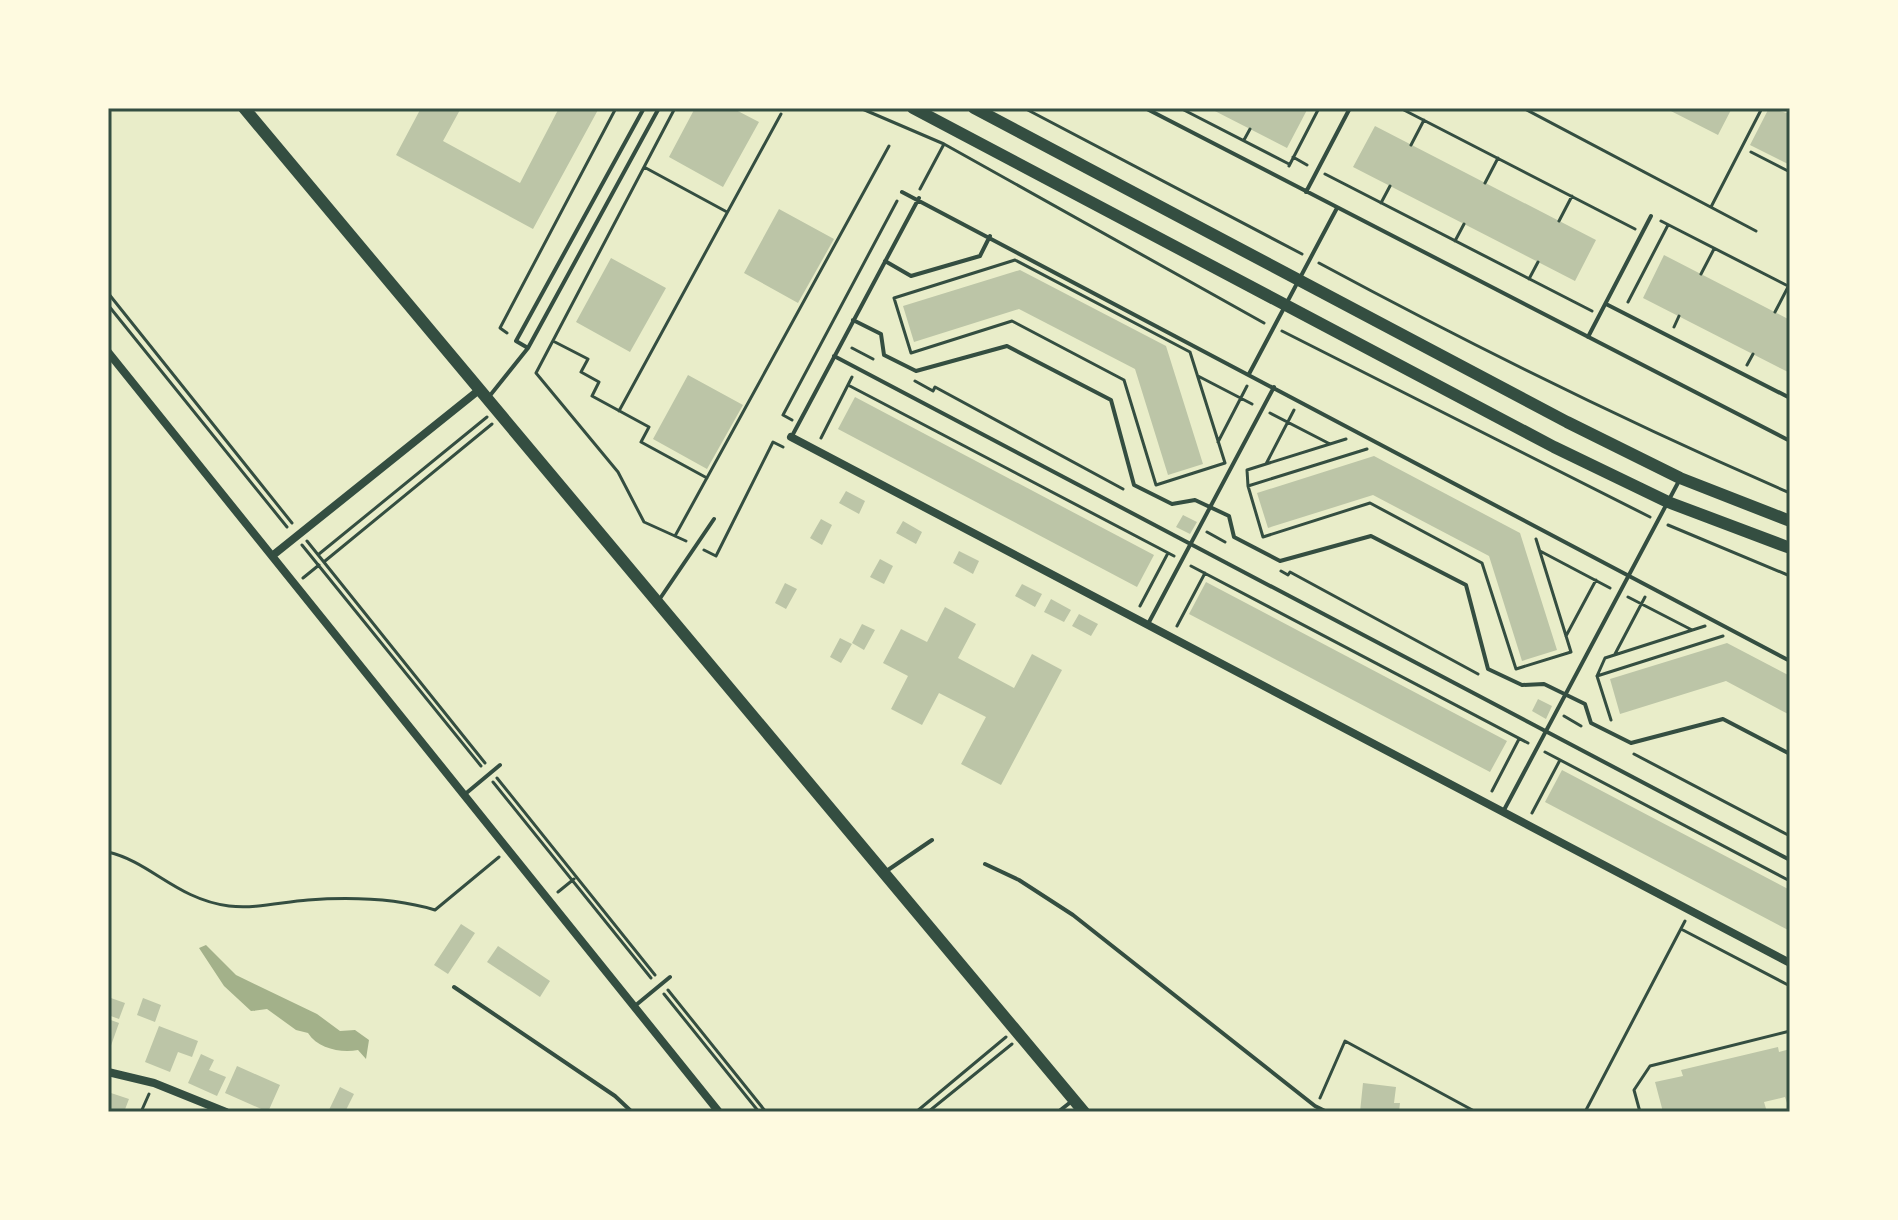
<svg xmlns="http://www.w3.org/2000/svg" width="1898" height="1220" font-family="Montserrat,sans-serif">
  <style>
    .water { fill: #a3b18a }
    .building { fill: #bcc5a7 }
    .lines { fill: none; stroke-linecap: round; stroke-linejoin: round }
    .path { stroke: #344e41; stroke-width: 3 }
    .service { stroke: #344e41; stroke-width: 4 }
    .minor { stroke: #344e41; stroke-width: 8 }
    .secondary { stroke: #344e41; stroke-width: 12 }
    .neatline { fill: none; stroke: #344e41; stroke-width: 3 }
  </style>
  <rect width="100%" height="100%" fill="#e9edc9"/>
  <!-- water -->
  <path class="water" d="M206,945L236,975L317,1014L340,1031L355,1030L369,1040L366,1059L358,1050C341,1053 318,1049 308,1033L296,1030L267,1009L251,1011L224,986L199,948Z"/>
  <!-- building -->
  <path class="building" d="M421,108H461L443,141L520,183L559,108H599L533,229L396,155Z
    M695,108H732L759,122L723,187L669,157Z
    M1209,108H1308L1287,148Z
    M1665,108H1732L1718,135Z
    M1769,108L1790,114V165L1750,145Z
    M1375,126L1596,240L1575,281L1353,167Z
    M779,209L834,239L798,303L744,273Z
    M1664,255L1790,320V373L1643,298Z
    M611,258L666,288L630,352L576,322Z
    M1020,270L1166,346L1203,464L1168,475L1135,369L1019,309L914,342L903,306Z
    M688,375L743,405L707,469L653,439Z
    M855,397L1154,555L1137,587L838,429Z
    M1374,456L1520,533L1557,650L1522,661L1489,556L1373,495L1268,528L1257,493Z
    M846,491L865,501L859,514L839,503Z
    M1183,515L1197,522L1190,534L1176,527Z
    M821,519L832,525L822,545L810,538Z
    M903,521L922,532L916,544L896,533Z
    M959,551L979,561L973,574L953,563Z
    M880,559L893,566L884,584L870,577Z
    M1206,582L1507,741L1490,772L1189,614Z
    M785,583L797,589L786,609L775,603Z
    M1022,584L1042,594L1035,607L1015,596Z
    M1051,599L1071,610L1064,622L1044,612Z
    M945,607L976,624L958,658L1014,688L1032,654L1062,670L1001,785L961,764L986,717L939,693L922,725L891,709L908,676L883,663L901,629L927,642Z
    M1079,614L1098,624L1091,636L1072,626Z
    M862,624L875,630L864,650L852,643Z
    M840,638L852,644L841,663L830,657Z
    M1727,643L1790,676V715L1726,681L1620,714L1610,679Z
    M1538,699L1552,706L1546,719L1532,711Z
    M1562,770L1790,890V931L1545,802Z
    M461,924L475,933L448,974L434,965Z
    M498,946L550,981L540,997L487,962Z
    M108,997L125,1003L119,1019L108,1015Z
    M143,998L161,1005L155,1022L137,1015Z
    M108,1019L119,1023L108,1054Z
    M159,1026L198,1041L192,1057L178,1052L170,1072L145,1062Z
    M1778,1047L1779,1052L1790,1049V1112L1785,1097L1764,1102L1767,1112H1663L1655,1082L1683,1076L1681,1070Z
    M201,1054L214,1060L209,1070L226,1077L217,1096L188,1083Z
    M237,1066L280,1085L268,1112L225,1093Z
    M1363,1083L1396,1087L1394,1103H1400L1399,1112H1360Z
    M340,1087L354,1094L345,1112H328Z
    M108,1092L129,1099L124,1112H108Z"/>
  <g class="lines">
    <!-- path -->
    <path class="path" d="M675,108L536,373L618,472L644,522L686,541
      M860,108L944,144L1264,323
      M1024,108L1302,254
      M1180,108L1289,164
      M1400,108L1635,229
      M1523,108L1756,231
      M1244,140L1250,129
      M1411,145L1424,120
      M1751,152L1790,172
      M1293,157L1307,165
      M1289,166L1319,108
      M644,167L727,212
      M1325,174L1592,311
      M1485,183L1498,158
      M920,189L944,144
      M1381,203L1390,186
      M1711,207L1762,108
      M1559,221L1572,196
      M1661,221L1790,287
      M1455,241L1464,224
      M1015,260L1190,352L1225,463L1156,485L1124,380L1012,321L911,353L894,298Z
      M1319,263C1473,346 1629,423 1790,493
      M1701,274L1714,249
      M1529,279L1538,262
      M108,293L292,523
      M1628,302L1668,225
      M108,305L287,527
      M1775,312L1788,287
      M1674,327L1679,316
      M1282,331L1650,517
      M507,333L500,328L616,108
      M553,341L588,359L581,372L599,382L592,396L649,427L641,442L707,478
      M852,348L873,359
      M1747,365L1753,354
      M1198,376L1252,404
      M915,381L933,391L935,387L1123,489
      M848,385L1174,556
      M619,411L781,114
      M1270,413L1330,444
      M792,420L783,415L897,201
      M821,438L852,377
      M1218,442L1247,386
      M1367,449L1248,486L1263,537L1370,503L1482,563L1516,669L1571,652L1536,539
      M1266,464L1294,410
      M1248,486L1247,470L1346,439
      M1668,525L1790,576
      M1207,532L1225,542
      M675,536L889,146
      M307,541L485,763
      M302,545L481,766
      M704,550L716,556L773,442L783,447
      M1540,551L1610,588
      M319,554L487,417
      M325,561L492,424
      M1191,566L1528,743
      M1281,571L1288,575L1290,572L1478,674
      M303,578L319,565
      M1628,597L1692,630
      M1140,606L1168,553
      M1177,626L1205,573
      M1566,636L1596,580
      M1615,654L1645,597
      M1597,676L1605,658L1705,626
      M1564,716L1581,726
      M1611,720L1597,676L1723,636
      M1545,752L1790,881
      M1634,754L1790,836
      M497,778L655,975
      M493,782L651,978
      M1492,791L1519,739
      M1532,813L1560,760
      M108,852C151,862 176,899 229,906C256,909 282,902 308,900C350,897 395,898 435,910L499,857
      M558,892L574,879
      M1681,929L1790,986
      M668,990L766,1112
      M664,994L759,1112
      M1320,1098L1345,1041L1476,1112
      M141,1112L149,1094
      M916,1112L1006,1037
      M928,1112L1012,1044
      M1585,1112L1685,921
      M1640,1112L1634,1090L1650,1066L1790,1031"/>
    <!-- service -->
    <path class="service" d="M1145,108L1790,441
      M902,192L1790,661
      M1306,192L1350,108
      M885,261L911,276L980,256L990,236
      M1606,304L1790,398
      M853,320L881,334L884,355L916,371L1007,346L1111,400L1134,485L1172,504L1195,500L1229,516L1234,537L1280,561L1371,536L1466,585L1488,669L1522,685L1544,684L1585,704L1591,723L1631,743L1723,719L1790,754
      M1588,337L1651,216
      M528,348L516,341L644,108
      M834,356L1790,860
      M1249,374L1337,208
      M488,398L528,348L659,108
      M792,436L919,198
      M659,600L714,519
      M1148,624L1274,387
      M464,795L500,765
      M1504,810L1680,479
      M985,864L1019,880L1073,915L1315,1106L1327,1112
      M885,872L932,840
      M454,987L615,1096L632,1112
      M636,1005L670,977
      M489,1112L490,1111
      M1058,1112L1072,1101"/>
    <!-- minor -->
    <path class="minor" d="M108,352L719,1112
      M791,437L1790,963
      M272,556L479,390
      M108,1072L154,1083L226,1112"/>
    <!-- secondary -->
    <path class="secondary" d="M244,108L1084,1112
      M913,108L1554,447L1668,502L1790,548
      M974,108L1567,422L1680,478L1790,521"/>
  </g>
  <!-- border -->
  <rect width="1898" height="1220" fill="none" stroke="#fefae0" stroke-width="220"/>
  <rect x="110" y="110" width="1678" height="1000" class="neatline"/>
</svg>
